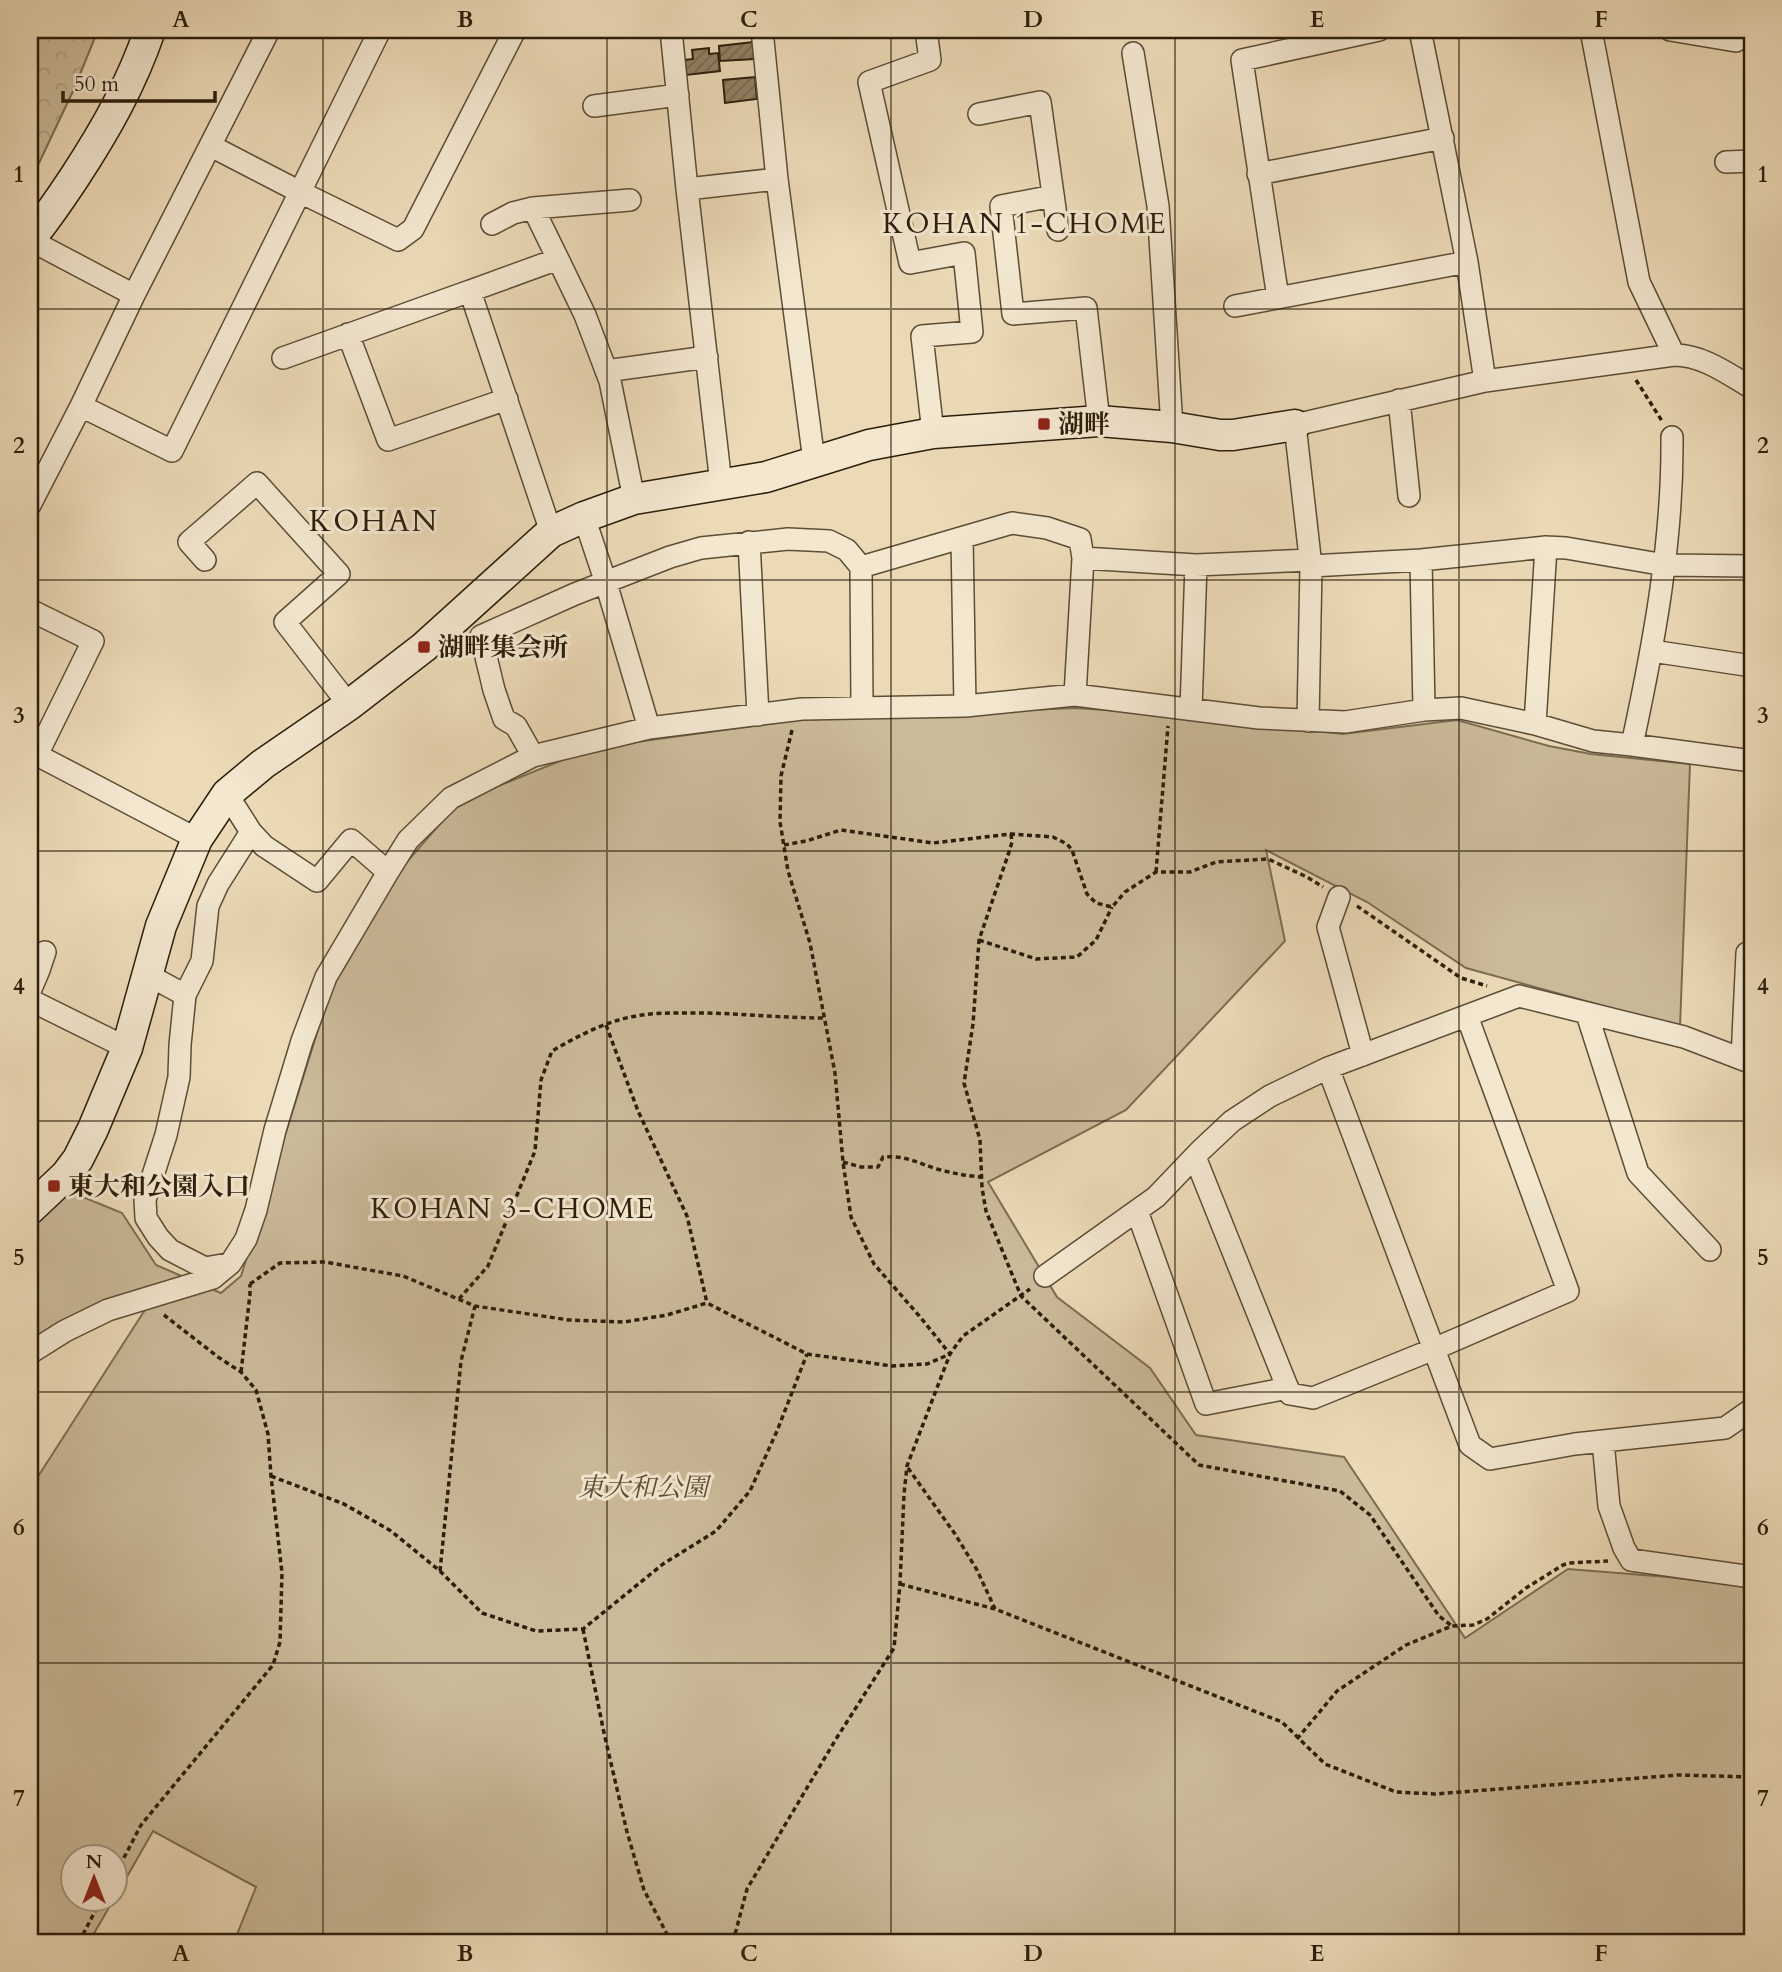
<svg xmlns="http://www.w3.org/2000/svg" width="1782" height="1972" font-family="Cardo,'Noto Serif JP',serif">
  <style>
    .forest { fill: url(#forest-crowns); stroke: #7c6c52; stroke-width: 2 }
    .park { fill: #cbba9a; stroke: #7c6c52; stroke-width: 2 }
    .building { fill: url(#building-hatch); stroke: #2c1e0b; stroke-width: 2 }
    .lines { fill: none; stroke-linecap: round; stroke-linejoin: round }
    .street-casing { stroke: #5c4d36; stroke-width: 24 }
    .secondary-casing { stroke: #2c1e0b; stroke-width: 33 }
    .path { stroke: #2c1e0b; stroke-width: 3.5; stroke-dasharray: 5 3.5; stroke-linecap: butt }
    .street { stroke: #f3e7d0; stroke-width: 21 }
    .secondary { stroke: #f3e7d0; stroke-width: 30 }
    .grid { fill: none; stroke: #2c1e0b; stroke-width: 2; stroke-opacity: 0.55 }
    .poi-dot { fill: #8f2418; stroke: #f3e7d0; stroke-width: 2.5 }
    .labels { text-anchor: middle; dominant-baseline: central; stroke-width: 6; stroke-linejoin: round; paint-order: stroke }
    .poi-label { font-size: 26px; font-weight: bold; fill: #2c1e0b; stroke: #f3e7d0; text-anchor: start }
    .park-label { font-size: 26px; font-style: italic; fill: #5c4d36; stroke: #f3e7d0 }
    .neighbourhood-label { font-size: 28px; letter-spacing: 2px; fill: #2c1e0b; stroke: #f3e7d0 }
    .quarter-label { font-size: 30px; letter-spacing: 2px; fill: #2c1e0b; stroke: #f3e7d0 }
    .neatline { fill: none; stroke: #2c1e0b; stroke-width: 2.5 }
    .grid-label { font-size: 23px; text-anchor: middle; font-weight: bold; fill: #2c1e0b }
  </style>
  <defs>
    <pattern id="forest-crowns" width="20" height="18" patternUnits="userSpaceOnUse" patternTransform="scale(1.75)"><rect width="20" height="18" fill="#cbba9a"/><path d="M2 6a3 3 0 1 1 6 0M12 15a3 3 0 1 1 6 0" fill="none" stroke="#ae9f83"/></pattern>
    <pattern id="building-hatch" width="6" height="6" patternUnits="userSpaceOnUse" patternTransform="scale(1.75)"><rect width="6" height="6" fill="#908064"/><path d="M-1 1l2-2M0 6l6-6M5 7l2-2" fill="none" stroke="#766851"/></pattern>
  </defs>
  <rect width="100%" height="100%" fill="#ecdab7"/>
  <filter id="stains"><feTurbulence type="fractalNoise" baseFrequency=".00286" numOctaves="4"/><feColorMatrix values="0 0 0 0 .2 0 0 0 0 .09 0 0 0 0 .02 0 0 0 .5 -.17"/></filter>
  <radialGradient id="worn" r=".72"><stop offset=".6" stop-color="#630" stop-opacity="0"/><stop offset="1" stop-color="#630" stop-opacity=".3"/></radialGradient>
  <!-- forest -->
  <path class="forest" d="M30,30H98L74,89L30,182Z"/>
  <!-- park -->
  <path class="park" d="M1075,708L1169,714L1343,734L1457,720L1549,746L1591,754L1690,764L1680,1027L1466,968L1367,902L1266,850L1285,941L1126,1110L988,1182L1057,1297L1150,1368L1196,1435L1344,1457L1465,1638L1568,1569L1668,1577L1752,1587V1942H234L256,1887L153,1831L116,1896V1856H74V1898L114,1899L89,1942H30V1489L159,1288L61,1323L30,1341V1223L66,1190L122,1213L156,1265L221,1293L241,1276L332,985L398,872L459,802L592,748L797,720Z"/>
  <!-- building -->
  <path class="building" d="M718,30H751L752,34L719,36Z
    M753,42L755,59L720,61L719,46Z
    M709,48V54L718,53L720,71L686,75L685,60L693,59L692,50Z
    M755,77L757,99L725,103L723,80Z"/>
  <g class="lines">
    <!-- street casing -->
    <g class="street-casing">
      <path id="street" d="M380,30L300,192L398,240L413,229L515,30
        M671,30L687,189L721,484
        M762,30L777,179L814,461
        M926,30L930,60L869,82L910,263L964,253L972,332L922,336L933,433
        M1420,30L1467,262L1485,381
        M1591,30L1639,282L1674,355
        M1670,30L1736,41L1737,30
        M1133,53L1158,206L1172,427
        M594,106L678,95
        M979,114L1040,102L1058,230
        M1726,162L1752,161
        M1258,174L1443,138
        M687,189L777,179
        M1053,196L1001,206L1013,314L1086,308L1099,421
        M492,224L513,213L533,208
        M30,240L134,295
        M558,259L533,208L630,200
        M470,291L558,259L585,315L610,381L634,499
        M1278,298L1242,60L1379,30
        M1235,306L1467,262
        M348,334L388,440L507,399
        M283,358L470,291L551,532
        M606,371L707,357
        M1399,400L1409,496
        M81,406L172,451L300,192L211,146
        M30,505L81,406L134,295L269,30
        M584,517L606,583L649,728
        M962,538L965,706
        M749,542L758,715
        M1083,558L1196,565L1310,560
        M205,560L189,542L257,483L339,574L285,622L349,705
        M1421,560L1424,710
        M1311,566L1421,560L1546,547L1566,548L1665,565L1752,566
        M861,567L1012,523L1047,528L1080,539L1083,558L1075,695
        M30,610L93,641L37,755L197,839
        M1652,651L1752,666
        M1191,709L1196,565
        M1308,721L1311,566L1295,425L1485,381L1674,355C1703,355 1728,374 1752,388
        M1535,724L1546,547
        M1632,745C1654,643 1673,541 1672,437
        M533,756L516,726L504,719L494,690L481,636L575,594L670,557L701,548L788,539L829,541L847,550L861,567L862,707
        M227,794L251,832L218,884L208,906L202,961L185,995L180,1045L179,1077L166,1135L145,1200L146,1218L158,1237L170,1250L205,1268L228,1264
        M388,872L408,840L451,798L533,756L649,728L802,709L965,706L1075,695L1259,718L1345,722L1424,710L1461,708L1535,724L1593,741L1632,745L1752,761
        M1339,897L1328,927L1363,1055
        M148,975L185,995
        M30,991L39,970L45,952
        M30,1000L127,1048
        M1587,1014L1638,1173L1710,1250
        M1742,1059L1747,953
        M1328,1068L1470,1445L1490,1459L1575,1444L1725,1428L1752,1409
        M1195,1157L1290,1394L1313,1398L1434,1349L1568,1291L1467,1016
        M1137,1211L1206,1404L1288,1388
        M1045,1276L1156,1197L1199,1152L1232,1121L1270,1096L1328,1068L1519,996L1684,1037L1752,1063
        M30,1353L65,1331L108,1310L213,1278L230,1264L246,1239L256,1210L275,1130L302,1041L326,977L388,872L351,840L317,881L264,846L251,832
        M1603,1441L1609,1506L1624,1548L1631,1560L1752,1577"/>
    </g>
    <!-- secondary casing -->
    <g class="secondary-casing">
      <path id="secondary" d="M30,239C46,220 60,199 74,178C106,129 131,85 150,30
        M30,1209L66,1175L78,1159L93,1129L127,1048L161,926L197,839L227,794L263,764L349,705L424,647L551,532L584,517L634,499L766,477L869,445L933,433L1099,421L1172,427L1220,435H1233L1295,425"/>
    </g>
    <!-- path -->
    <path class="path" d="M1636,380L1662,421
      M792,730L781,776L780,822L788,871L810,943L835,1073L843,1162L851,1217L874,1264L921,1318L950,1354
      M1011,834L1012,842L1009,852L979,940L973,1024L964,1083L980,1140L982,1188L986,1211L1021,1296L1199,1465L1340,1491L1370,1515L1439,1616L1452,1626
      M784,845L806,841L841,830L933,843L1011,834L1053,837L1067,844L1072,850L1087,894L1096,903L1112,907L1125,892L1156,872H1190L1216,862L1268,859L1307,877L1323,887
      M1156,872L1168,726
      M1357,906L1461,978L1487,986
      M1750,934L1752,919
      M979,940L1036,959L1077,957L1096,940L1112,907
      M606,1025L638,1111L687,1216L707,1303
      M843,1162L861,1167H878L883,1157C905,1155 918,1163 937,1169C952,1173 966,1176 982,1177
      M250,1284L280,1263L325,1262L403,1276L475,1306L569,1320L624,1322L667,1315L707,1303L807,1354L892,1366L927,1364L950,1354
      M459,1299L488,1266L535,1151L541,1080L552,1051C578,1036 606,1021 636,1016C652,1013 668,1013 684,1013C731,1012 777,1018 824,1018
      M241,1372L250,1294V1284
      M908,1468L955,1534L977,1570L995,1609
      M271,1476L344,1504L391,1531L440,1571L482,1613L536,1631L583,1629L663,1564L716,1531L750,1491L777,1431L807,1354
      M440,1571L461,1361L475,1306
      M900,1584L995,1609L1282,1722L1325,1764L1396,1792L1435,1794L1678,1775L1752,1777
      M583,1629L604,1733L627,1832L644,1890L671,1942
      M1297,1739L1337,1691L1406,1645L1452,1626L1473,1625L1487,1619L1526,1588L1563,1565L1569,1563L1608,1561
      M116,1873L141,1825L273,1665L280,1642L282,1573L271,1476L268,1434L256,1390L241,1372L218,1357L164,1315
      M79,1942L102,1898
      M733,1942L747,1889L836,1739L894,1648L900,1584L904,1494L907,1466L950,1354L963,1336L1030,1289"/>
    <!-- street -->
    <use href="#street" class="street"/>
    <!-- secondary -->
    <use href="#secondary" class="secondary"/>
  </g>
  <!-- grid -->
  <path class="grid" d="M323,30V1942M607,30V1942M891,30V1942M1175,30V1942M1459,30V1942M30,309H1752M30,580H1752M30,851H1752M30,1121H1752M30,1392H1752M30,1663H1752"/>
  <!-- markers -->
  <g class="poi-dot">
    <rect x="1037" y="417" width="14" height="14" rx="3.5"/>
    <rect x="417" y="640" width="14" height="14" rx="3.5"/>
    <rect x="47" y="1179" width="14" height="14" rx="3.5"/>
  </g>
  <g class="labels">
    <!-- poi labels -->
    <g class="poi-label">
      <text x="1058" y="424">湖畔</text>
      <text x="438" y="647">湖畔集会所</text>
      <text x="68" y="1186">東大和公園入口</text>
    </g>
    <!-- park labels -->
    <g class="park-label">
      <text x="643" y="1487">東大和公園</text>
    </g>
    <!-- neighbourhood labels -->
    <g class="neighbourhood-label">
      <text x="1025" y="224">KOHAN 1-CHOME</text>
      <text x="513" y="1209">KOHAN 3-CHOME</text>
    </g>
    <!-- quarter labels -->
    <g class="quarter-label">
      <text x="374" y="521">KOHAN</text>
    </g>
  </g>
  <!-- margin -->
  <rect width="1782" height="1972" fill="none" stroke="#ecdab7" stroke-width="77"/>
  <!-- north arrow -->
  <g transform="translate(94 1878)"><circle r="33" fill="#f3e7d0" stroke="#a39781" stroke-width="2"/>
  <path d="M0-5L12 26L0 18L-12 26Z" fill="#8f2418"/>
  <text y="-10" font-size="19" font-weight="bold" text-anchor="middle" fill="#2c1e0b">N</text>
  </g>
  <!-- scale -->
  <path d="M63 91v10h152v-10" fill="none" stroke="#2c1e0b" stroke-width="3.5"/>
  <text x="74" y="91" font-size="21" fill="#2c1e0b" stroke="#f3e7d0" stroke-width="5" paint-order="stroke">50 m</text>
  <rect x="38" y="38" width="1706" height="1896" class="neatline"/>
  <g class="grid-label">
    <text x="181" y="27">A</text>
    <text x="465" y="27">B</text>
    <text x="749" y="27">C</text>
    <text x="1033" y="27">D</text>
    <text x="1317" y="27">E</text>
    <text x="1601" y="27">F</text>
    <text x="19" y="182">1</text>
    <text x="1763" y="182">1</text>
    <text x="19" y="453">2</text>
    <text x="1763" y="453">2</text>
    <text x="19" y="723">3</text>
    <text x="1763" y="723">3</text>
    <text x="19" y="994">4</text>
    <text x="1763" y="994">4</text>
    <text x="19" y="1265">5</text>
    <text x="1763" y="1265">5</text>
    <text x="19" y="1535">6</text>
    <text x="1763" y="1535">6</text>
    <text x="19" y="1806">7</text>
    <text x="1763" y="1806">7</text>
    <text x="181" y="1961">A</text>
    <text x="465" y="1961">B</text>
    <text x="749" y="1961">C</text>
    <text x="1033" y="1961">D</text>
    <text x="1317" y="1961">E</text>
    <text x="1601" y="1961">F</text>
  </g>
  <rect width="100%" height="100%" filter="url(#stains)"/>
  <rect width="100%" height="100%" fill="url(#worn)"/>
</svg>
